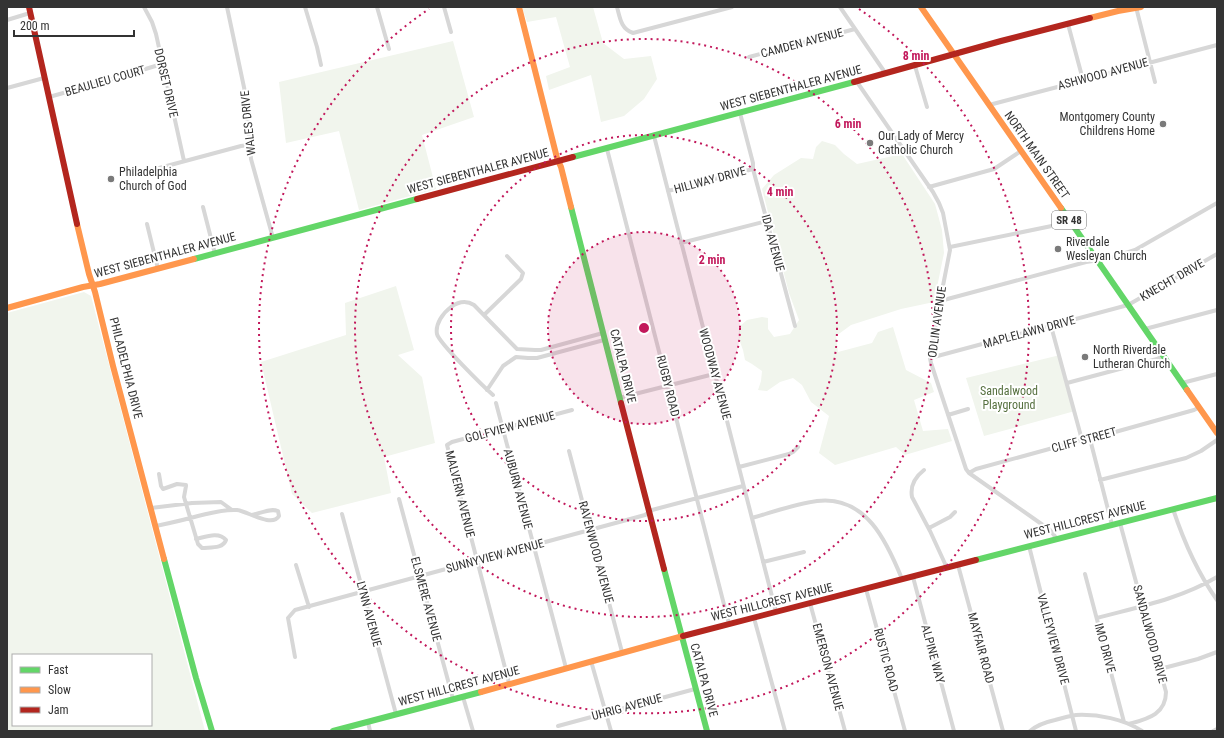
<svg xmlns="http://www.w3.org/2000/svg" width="1224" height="738" font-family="'Roboto Condensed',sans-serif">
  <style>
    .green { fill: #f1f5ed; fill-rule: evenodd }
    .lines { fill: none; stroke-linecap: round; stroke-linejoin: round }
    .street { stroke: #d7d7d7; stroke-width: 4 }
    .fast { stroke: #63d668; stroke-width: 6 }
    .slow { stroke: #ff974d; stroke-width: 6 }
    .jam { stroke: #b3261e; stroke-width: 6 }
    .ring { fill: none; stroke: #c2185b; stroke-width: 2; stroke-dasharray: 2 4 }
    .poi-dot { fill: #7a7a7a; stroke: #fff; stroke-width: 1.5 }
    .labels { text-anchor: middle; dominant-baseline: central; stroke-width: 4; stroke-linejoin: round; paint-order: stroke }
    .shield { fill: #fff; stroke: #707070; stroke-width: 1 }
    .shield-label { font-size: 11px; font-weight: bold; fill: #333 }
    .street-label { font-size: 12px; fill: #333; stroke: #fff }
    .poi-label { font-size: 12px; fill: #333; stroke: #fff; text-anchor: start }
    .park-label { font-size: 12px; fill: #56703f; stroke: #fff }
    .centre { fill: #c2185b; stroke: #fff; stroke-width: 2 }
    .ring-label { font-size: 12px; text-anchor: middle; font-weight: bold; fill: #c2185b; stroke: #fff; stroke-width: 4; stroke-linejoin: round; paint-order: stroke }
  </style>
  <rect width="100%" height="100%" fill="#fff"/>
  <!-- green -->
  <path class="green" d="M522,7H593L603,43L624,59L651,56L657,79L644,99L624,116L601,122L591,75L549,90L546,76L570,67L556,17L527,22Z
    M453,41L474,117L422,135L436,189L359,210L339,131L286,143L279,82Z
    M822,141L835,145L844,154L857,164L902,154L935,204L942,230L944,253L934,302L901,309L851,325L836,336L838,352L872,343L878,332L893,327L906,370L931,383L934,392L914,400L923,431L948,429L952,441L905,455L896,447L835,465L819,453L829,416L811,402L802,385L793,378L780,382L767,391L758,390L761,381L762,371L752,364L745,360L743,350L739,339V327L747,320L762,317L768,318V329L774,337L790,334L799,320L789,293L762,189L774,175L801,158L813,159L816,147Z
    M396,286L414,350L398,355L422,377L435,443L384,457L391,493L312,513L292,494L261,362L346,335L345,303Z
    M84,292L91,296L205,731H7V313ZM13,655H151V725H13Z
    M1060,355L1075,411L984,436L966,378Z"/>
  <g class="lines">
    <!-- street -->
    <path class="street" d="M144,7L152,22L156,34L184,161
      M227,7L245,92L251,159L273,238
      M305,7L317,47L321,65
      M377,7L389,49
      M444,7L451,32
      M617,7C620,18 621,29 633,33L732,7
      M840,7L886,74
      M1136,7L1155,82
      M7,20L30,13
      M1068,24L1083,80
      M749,57L855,29
      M915,66L927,107
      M857,82L933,192L939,203L943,213L950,250L940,301L930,358L931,363L966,469L969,473L1050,530L1057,539
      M7,88L44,78
      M49,97L99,83L162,64
      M989,105L1217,45
      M740,113L753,163V169L795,326
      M654,136L776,612
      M607,149L729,624
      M148,171L241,146L249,145
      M929,187L994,169L1021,151
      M668,191L753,169
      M203,207L215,254
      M147,224L158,269
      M681,243L767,221
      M950,247L1071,222
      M940,301L1086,262L1093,261H1100L1135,250L1217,203
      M484,315L521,279L523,273L507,256
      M1051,326L1082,440
      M1145,329L1217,310
      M930,358L1128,305L1217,254
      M1067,383L1157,359L1163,356
      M1182,383L1217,374
      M487,390L503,366L516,357L528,358H537L604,340
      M493,395C484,387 439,343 437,334C435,324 443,313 451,307C458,302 466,300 474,305L517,349L535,350H541L603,333
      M619,398L714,374
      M496,403L566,668
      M948,415L968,409
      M1090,439L1112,525
      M569,451L622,652
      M739,467L789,454L793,452L798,447
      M924,470C915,477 910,486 912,497L930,531L947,568
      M969,473L976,469L1082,440L1090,439L1194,410L1198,408
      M159,474L161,486L163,489L177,484L186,485V486L184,497L198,544L202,548C210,547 223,549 226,540C219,531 205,537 196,539
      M1100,480L1186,458L1201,451L1217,440
      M399,499L453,699
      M151,508L192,503L221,502L232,510
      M1173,509C1184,542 1197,572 1217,600
      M342,514L396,714
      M752,518C773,512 795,504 817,501C866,495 887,542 902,579
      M1120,523L1166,692C1166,715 1146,719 1129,724
      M156,526C170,523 184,520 198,516C211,513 223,509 237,510C247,511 272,528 279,516L278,511C270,508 261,513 252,515
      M929,528L950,517L955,512
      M1029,546L1076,731
      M763,562L804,552
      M296,565L309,607
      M958,565L1003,731
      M1085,574L1124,722
      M913,577L954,731
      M866,589L905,731
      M810,603L845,731
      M754,618L785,731
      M1097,618C1138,607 1180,599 1217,577
      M295,657L288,618L295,610L645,515L652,510L743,486
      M591,661L611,731
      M1160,669L1198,659L1217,652
      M509,683L447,445L452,442L572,410
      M463,697L473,731
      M368,722L370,731
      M558,726L695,689
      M1030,731C1037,725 1046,722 1055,720C1062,718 1069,716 1076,715C1098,714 1124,719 1142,731
      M1213,731L1217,729"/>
    <!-- fast -->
    <path class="fast" d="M573,157L854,82
      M571,207L621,403
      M1061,208L1187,390
      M194,259L417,199
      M164,559L196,678L212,731
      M976,560L1217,498
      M664,569L707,731
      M333,731L481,692"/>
    <!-- slow -->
    <path class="slow" d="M519,7L557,158L561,167L571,207
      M921,7L1061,208
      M1090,18L1118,11L1141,7
      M77,224L89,274L95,292L113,366L164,559
      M7,308L83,287L100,284L194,259
      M1187,390L1217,433
      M481,692L683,636"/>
    <!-- jam -->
    <path class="jam" d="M29,7L77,224
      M854,82L1001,41L1090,18
      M417,199L573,157
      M621,403L664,569
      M683,636L976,560"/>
  </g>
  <!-- distance rings -->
  <circle cx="644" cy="328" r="96" fill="#c2185b" fill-opacity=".12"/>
  <g class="ring">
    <circle cx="644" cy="328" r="96"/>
    <circle cx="644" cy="328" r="193"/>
    <circle cx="644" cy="328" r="289"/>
    <path d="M859 9A385 385 0 1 1 429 9"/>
  </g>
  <!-- markers -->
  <g class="poi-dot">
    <circle cx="1163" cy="124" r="4"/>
    <circle cx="870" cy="143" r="4"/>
    <circle cx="111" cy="179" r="4"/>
    <circle cx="1058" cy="249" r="4"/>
    <circle cx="1085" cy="357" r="4"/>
  </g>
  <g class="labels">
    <!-- shield labels -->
    <rect class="shield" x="1052" y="211" width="34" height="18" rx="3"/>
    <g class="shield-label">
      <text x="1069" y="220">SR 48</text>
    </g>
    <!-- street labels -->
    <g class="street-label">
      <text transform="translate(802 43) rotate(-15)">CAMDEN AVENUE</text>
      <text transform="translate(1103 74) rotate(-15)">ASHWOOD AVENUE</text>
      <text transform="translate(105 81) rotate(-16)">BEAULIEU COURT</text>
      <text transform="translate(166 83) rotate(77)">DORSET DRIVE</text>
      <text transform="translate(791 88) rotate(-15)">WEST SIEBENTHALER AVENUE</text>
      <text transform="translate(248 123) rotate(-96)">WALES DRIVE</text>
      <text transform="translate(1037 155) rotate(55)">NORTH MAIN STREET</text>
      <text transform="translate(478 171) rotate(-15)">WEST SIEBENTHALER AVENUE</text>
      <text transform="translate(710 180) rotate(-15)">HILLWAY DRIVE</text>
      <text transform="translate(773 243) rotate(75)">IDA AVENUE</text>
      <text transform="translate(165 255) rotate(-15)">WEST SIEBENTHALER AVENUE</text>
      <text transform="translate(1172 280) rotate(-30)">KNECHT DRIVE</text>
      <text transform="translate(937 322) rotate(-82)">ODLIN AVENUE</text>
      <text transform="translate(1029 332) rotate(-15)">MAPLELAWN DRIVE</text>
      <text transform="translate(623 366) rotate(76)">CATALPA DRIVE</text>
      <text transform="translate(126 368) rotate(76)">PHILADELPHIA DRIVE</text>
      <text transform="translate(715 374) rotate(75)">WOODWAY AVENUE</text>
      <text transform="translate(668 386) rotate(76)">RUGBY ROAD</text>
      <text transform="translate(510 427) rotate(-15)">GOLFVIEW AVENUE</text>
      <text transform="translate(1084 440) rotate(-15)">CLIFF STREET</text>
      <text transform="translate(518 489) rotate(75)">AUBURN AVENUE</text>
      <text transform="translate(460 494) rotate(76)">MALVERN AVENUE</text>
      <text transform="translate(1085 520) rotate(-14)">WEST HILLCREST AVENUE</text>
      <text transform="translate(596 552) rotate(75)">RAVENWOOD AVENUE</text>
      <text transform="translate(495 556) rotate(-15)">SUNNYVIEW AVENUE</text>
      <text transform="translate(426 599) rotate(75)">ELSMERE AVENUE</text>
      <text transform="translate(772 602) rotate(-14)">WEST HILLCREST AVENUE</text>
      <text transform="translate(369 614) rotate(75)">LYNN AVENUE</text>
      <text transform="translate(1150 634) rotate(75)">SANDALWOOD DRIVE</text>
      <text transform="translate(1053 639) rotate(75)">VALLEYVIEW DRIVE</text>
      <text transform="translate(981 648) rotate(75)">MAYFAIR ROAD</text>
      <text transform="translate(1105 648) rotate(75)">IMO DRIVE</text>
      <text transform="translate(933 654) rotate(75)">ALPINE WAY</text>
      <text transform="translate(886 660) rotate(75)">RUSTIC ROAD</text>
      <text transform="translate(828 667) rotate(75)">EMERSON AVENUE</text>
      <text transform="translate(704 680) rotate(75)">CATALPA DRIVE</text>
      <text transform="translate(459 686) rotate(-15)">WEST HILLCREST AVENUE</text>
      <text transform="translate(627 707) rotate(-15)">UHRIG AVENUE</text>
    </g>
    <!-- poi labels -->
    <g class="poi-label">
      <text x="1155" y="117" text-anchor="end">Montgomery County<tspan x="1155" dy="14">Childrens Home</tspan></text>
      <text x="878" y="136">Our Lady of Mercy<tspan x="878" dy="14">Catholic Church</tspan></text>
      <text x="119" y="172">Philadelphia<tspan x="119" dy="14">Church of God</tspan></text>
      <text x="1066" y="242">Riverdale<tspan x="1066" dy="14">Wesleyan Church</tspan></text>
      <text x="1093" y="350">North Riverdale<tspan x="1093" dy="14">Lutheran Church</tspan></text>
    </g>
    <!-- park labels -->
    <g class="park-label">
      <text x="1009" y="391">Sandalwood<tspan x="1009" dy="14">Playground</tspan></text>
    </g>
  </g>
  <circle cx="644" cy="328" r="6" class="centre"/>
  <g class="ring-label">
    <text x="916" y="60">8 min</text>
    <text x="848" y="128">6 min</text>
    <text x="780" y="196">4 min</text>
    <text x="712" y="264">2 min</text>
  </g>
  <!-- border -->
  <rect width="1224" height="738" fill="none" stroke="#333333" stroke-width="16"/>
  <!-- legend -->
  <rect x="12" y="654" width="140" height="72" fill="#ffffff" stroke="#adadad"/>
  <rect x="20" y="667" width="20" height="6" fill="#63d668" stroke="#adadad"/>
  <text x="48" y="674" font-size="12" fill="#333333">Fast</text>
  <rect x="20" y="687" width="20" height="6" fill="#ff974d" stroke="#adadad"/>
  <text x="48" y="694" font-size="12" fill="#333333">Slow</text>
  <rect x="20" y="707" width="20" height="6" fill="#b3261e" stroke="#adadad"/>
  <text x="48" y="714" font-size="12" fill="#333333">Jam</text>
  <!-- scale -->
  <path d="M14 30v6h120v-6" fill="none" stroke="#333333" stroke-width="2"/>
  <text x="20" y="30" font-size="12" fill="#333333" stroke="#ffffff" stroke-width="3" paint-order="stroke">200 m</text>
</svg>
